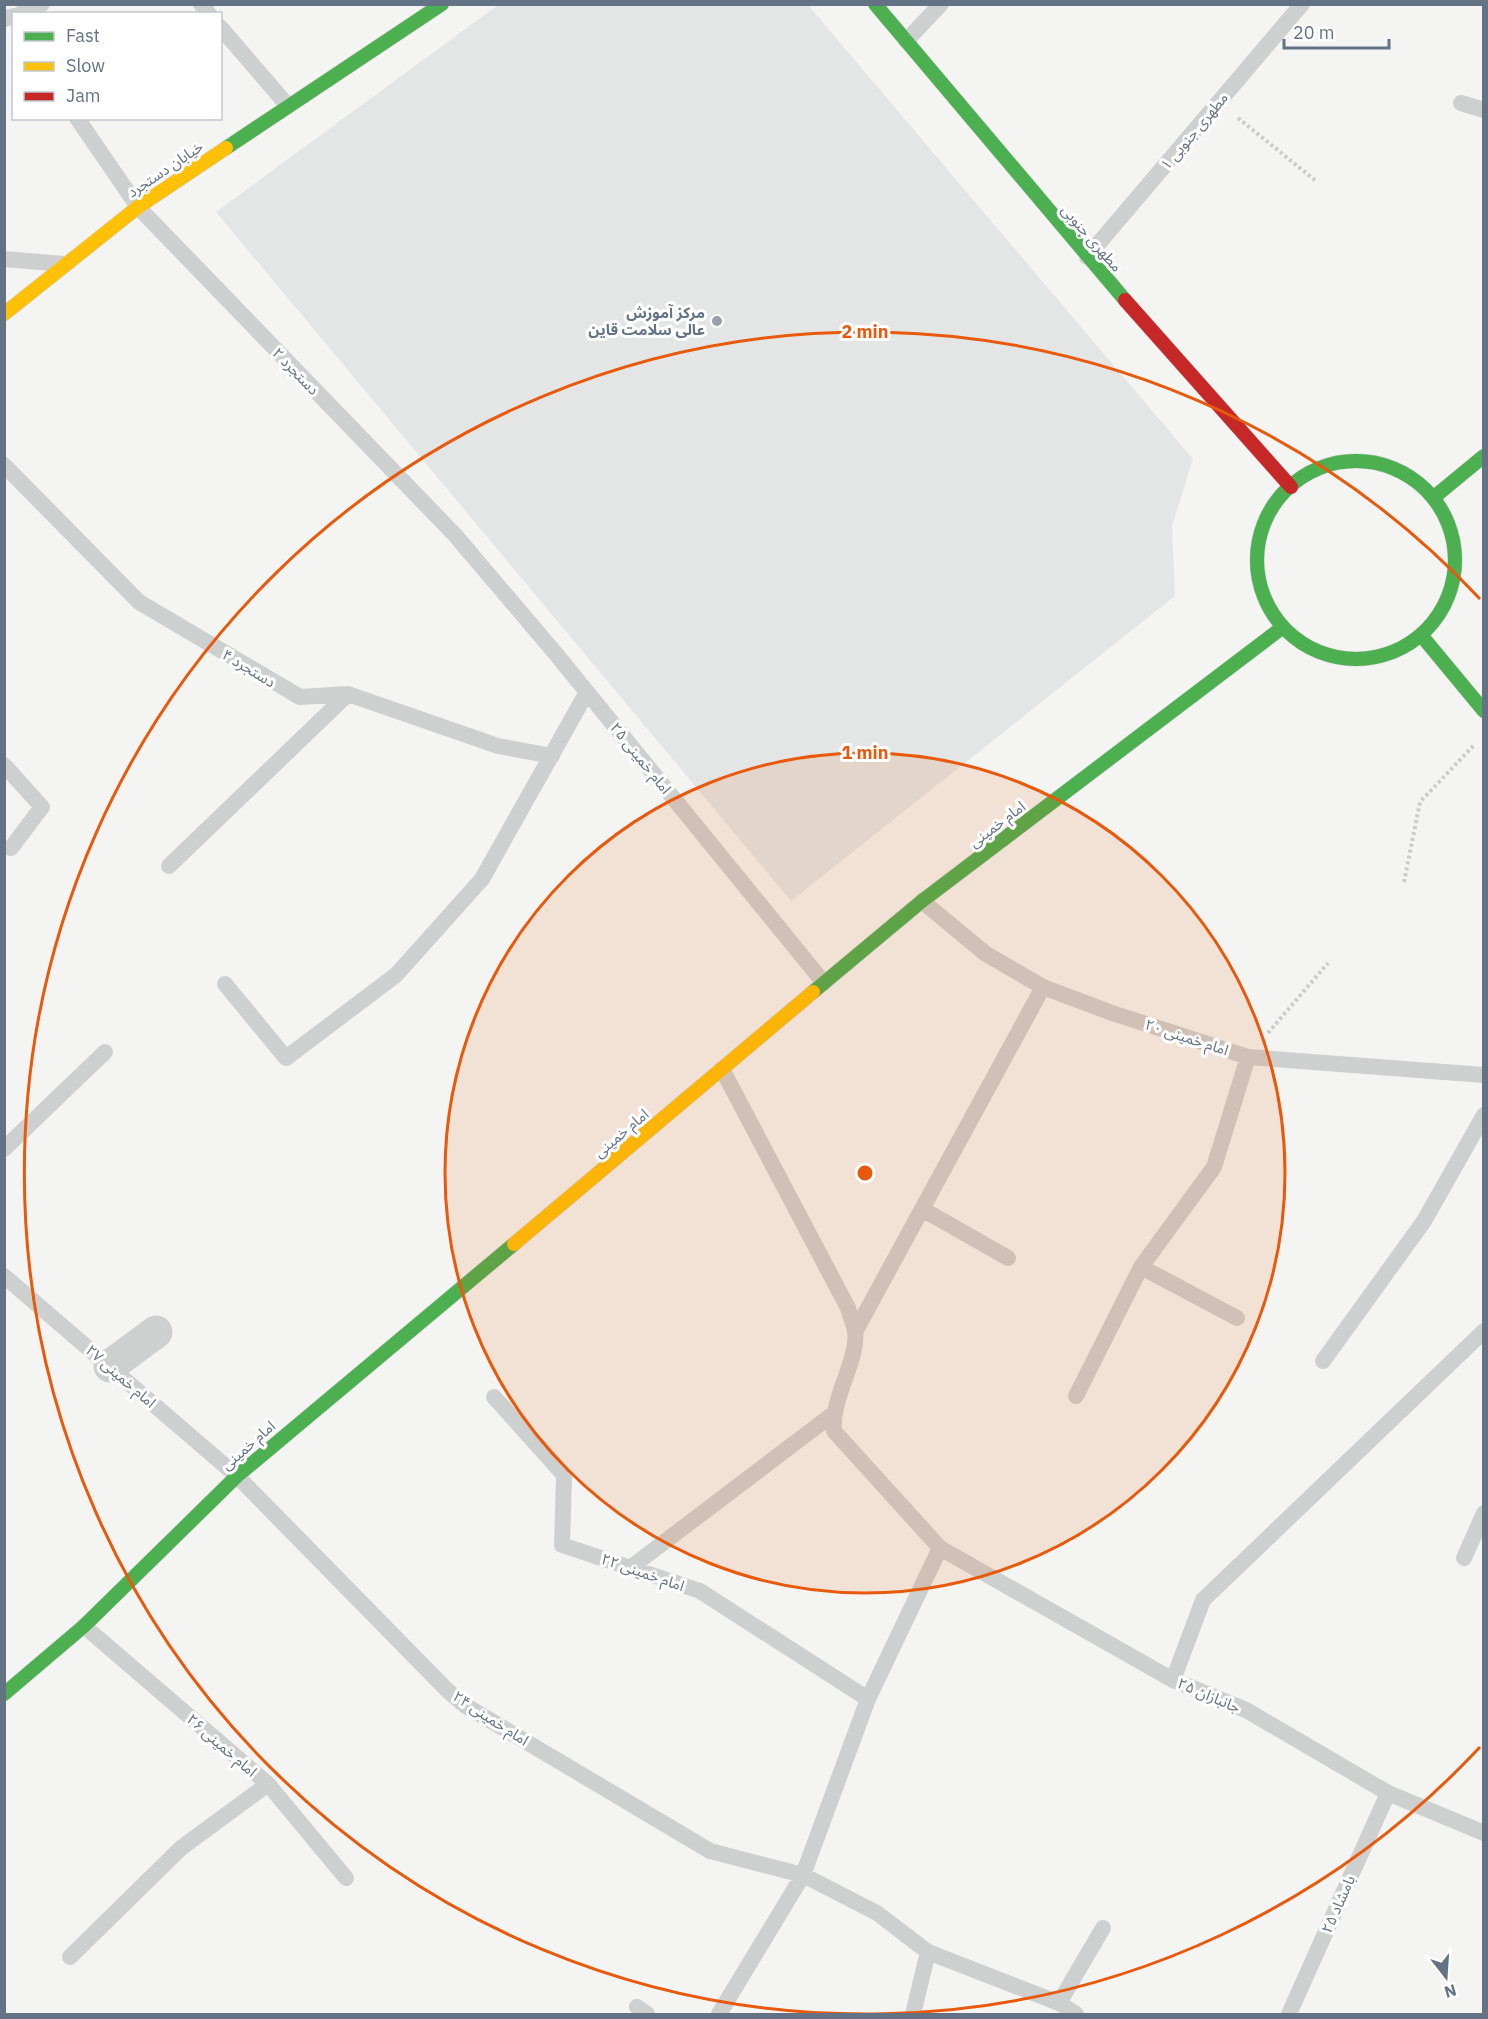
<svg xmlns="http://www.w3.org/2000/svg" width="1488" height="2019" font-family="'IBM Plex Sans','Noto Sans Arabic',sans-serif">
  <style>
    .built { fill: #e4e6e5 }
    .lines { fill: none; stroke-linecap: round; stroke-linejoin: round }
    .fast-casing { stroke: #cfd1d2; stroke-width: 15 }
    .slow-casing { stroke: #cfd1d2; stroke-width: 15 }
    .jam-casing { stroke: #cfd1d2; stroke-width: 15 }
    .path { stroke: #cbcbcc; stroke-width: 4; stroke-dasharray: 3 3; stroke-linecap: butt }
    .lane { stroke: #cecfcf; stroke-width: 16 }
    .street { stroke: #cecfcf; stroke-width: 33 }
    .fast { stroke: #4caf50; stroke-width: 14 }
    .slow { stroke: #ffc107; stroke-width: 14 }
    .jam { stroke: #c62828; stroke-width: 14 }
    .ring { fill: none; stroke: #e8590c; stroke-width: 3 }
    .poi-dot { fill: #96a0aa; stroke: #fff; stroke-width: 2 }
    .labels { text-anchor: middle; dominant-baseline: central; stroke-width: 6; stroke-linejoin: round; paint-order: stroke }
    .street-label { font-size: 15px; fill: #637284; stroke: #fff }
    .poi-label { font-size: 15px; font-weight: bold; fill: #637284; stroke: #fff; text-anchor: end }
    .centre { fill: #e8590c; stroke: #fff; stroke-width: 3 }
    .ring-label { font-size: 18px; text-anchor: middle; font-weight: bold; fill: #e8590c; stroke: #fff; stroke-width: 6; stroke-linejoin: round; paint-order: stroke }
  </style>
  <rect width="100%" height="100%" fill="#f4f4f2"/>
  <!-- built -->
  <path class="built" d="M498,5H808L1193,459L1172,526L1175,596L791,901L216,212Z"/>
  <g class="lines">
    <!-- fast casing -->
    <g class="fast-casing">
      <path id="fast" d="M875,4L1125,300
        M226,148L442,4
        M1257 560a99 99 0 1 1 198 0a99 99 0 1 1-198 0Z
        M1433,498L1484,456
        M1421,635L1484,711
        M813,992L922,901L1283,627
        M4,1694L84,1626L237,1476L514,1244"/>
    </g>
    <!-- slow casing -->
    <g class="slow-casing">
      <path id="slow" d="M4,314L138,207L226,148
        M514,1244L813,992"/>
    </g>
    <!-- jam casing -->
    <g class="jam-casing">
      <path id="jam" d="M1125,300L1291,487"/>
    </g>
    <!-- path -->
    <path class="path" d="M1238,118L1316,181
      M1404,882L1420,802L1475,744
      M1268,1033L1328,963"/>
    <!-- lane -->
    <path class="lane" d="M201,4L209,14
      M20,14L42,4
      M4,19L14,16
      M220,27L288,106
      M906,41L941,4
      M1461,103L1484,110
      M77,118L138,207L455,535L556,654L824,983
      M1087,257L1302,4
      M4,259L64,264
      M4,465L139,602L300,697L348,694L498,746L552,756
      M4,765L42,807L11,848
      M169,866L348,694
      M922,901L986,954L1043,987L1112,1013L1248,1057L1484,1075
      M225,984L286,1058L396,975L482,879L587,692
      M722,1069L848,1308C850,1316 854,1324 855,1331C859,1360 831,1397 834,1431L940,1548L1173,1680L1246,1710L1388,1793L1484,1833
      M4,1149L105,1052
      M922,1209L1008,1258
      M1141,1267L1237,1318
      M4,1276L237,1476L448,1691L466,1706L710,1851L803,1875L877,1913L928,1952L1059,2003L1076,2014
      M855,1332L1043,987
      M1323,1361L1424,1221L1484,1115
      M1076,1396L1141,1267L1214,1167L1248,1057
      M494,1397L564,1475L562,1545L700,1591L868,1699
      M1464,1558L1484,1513
      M630,1568L833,1414
      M84,1626L268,1784L346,1878
      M1173,1680L1203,1600L1484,1331
      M70,1957L181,1848L268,1784
      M1059,2003L1103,1928
      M637,2007L647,2014
      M719,2014L803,1875L868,1699L940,1548
      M913,2014L928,1952
      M1289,2014L1388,1793"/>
    <!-- street -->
    <path class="street" d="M110,1366L156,1332"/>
    <!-- fast -->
    <use href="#fast" class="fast"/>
    <!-- slow -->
    <use href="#slow" class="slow"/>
    <!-- jam -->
    <use href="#jam" class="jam"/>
  </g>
  <!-- distance rings -->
  <circle cx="865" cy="1173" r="420" fill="#e8590c" fill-opacity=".12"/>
  <g class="ring">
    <circle cx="865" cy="1173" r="420"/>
    <path d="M1480 1747A841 841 0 1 1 1480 599"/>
  </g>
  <!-- markers -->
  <circle class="poi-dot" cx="717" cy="321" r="6"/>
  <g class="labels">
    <!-- street labels -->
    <g class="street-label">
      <text transform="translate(1194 131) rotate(-50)">مطهری جنوبی ۱</text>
      <text transform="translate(165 169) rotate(-34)">خیابان دستجرد</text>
      <text transform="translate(1092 238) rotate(49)">مطهری جنوبی</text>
      <text transform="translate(296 371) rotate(46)">دستجرد ۲</text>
      <text transform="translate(249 668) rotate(31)">دستجرد ۴</text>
      <text transform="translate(641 758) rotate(51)">امام خمینی ۲۵</text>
      <text transform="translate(997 824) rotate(-37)">امام خمینی</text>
      <text transform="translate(1187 1037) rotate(18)">امام خمینی ۲۰</text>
      <text transform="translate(621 1133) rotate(-40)">امام خمینی</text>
      <text transform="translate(121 1376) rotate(41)">امام خمینی ۲۷</text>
      <text transform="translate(248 1445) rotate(-41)">امام خمینی</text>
      <text transform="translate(643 1572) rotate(19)">امام خمینی ۲۲</text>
      <text transform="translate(1209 1695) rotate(23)">جانبازان ۲۵</text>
      <text transform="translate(491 1718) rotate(33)">امام خمینی ۲۴</text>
      <text transform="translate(222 1745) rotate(41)">امام خمینی ۲۶</text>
      <text transform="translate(1338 1904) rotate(-66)">بامشاد ۲۵</text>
    </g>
    <!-- poi labels -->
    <g class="poi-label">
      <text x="705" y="312">مرکز آموزش<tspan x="705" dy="17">عالی سلامت قاین</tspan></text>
    </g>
  </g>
  <circle cx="865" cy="1173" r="9" class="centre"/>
  <g class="ring-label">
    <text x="865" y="338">2 min</text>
    <text x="865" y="759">1 min</text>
  </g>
  <!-- border -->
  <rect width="1488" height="2019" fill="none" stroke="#637284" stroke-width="12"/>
  <!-- legend -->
  <rect x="12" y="12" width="210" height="108" fill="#ffffff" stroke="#c1c7ce" stroke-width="1.5"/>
  <rect x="24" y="32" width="30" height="9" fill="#4caf50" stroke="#c1c7ce" stroke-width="1.5"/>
  <text x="66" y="42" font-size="18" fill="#637284">Fast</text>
  <rect x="24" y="62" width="30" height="9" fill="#ffc107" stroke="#c1c7ce" stroke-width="1.5"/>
  <text x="66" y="72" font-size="18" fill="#637284">Slow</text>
  <rect x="24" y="92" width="30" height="9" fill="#c62828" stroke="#c1c7ce" stroke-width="1.5"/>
  <text x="66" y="102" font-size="18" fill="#637284">Jam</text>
  <!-- north arrow -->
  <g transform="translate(1446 1977) rotate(163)" stroke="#ffffff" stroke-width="4.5" paint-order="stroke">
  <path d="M0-4.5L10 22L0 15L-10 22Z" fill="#637284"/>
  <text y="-9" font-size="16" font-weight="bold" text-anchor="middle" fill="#637284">N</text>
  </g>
  <!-- scale -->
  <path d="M1284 39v9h105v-9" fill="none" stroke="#637284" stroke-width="3"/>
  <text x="1293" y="39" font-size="18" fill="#637284" stroke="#ffffff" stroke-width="4.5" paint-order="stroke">20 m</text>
</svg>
